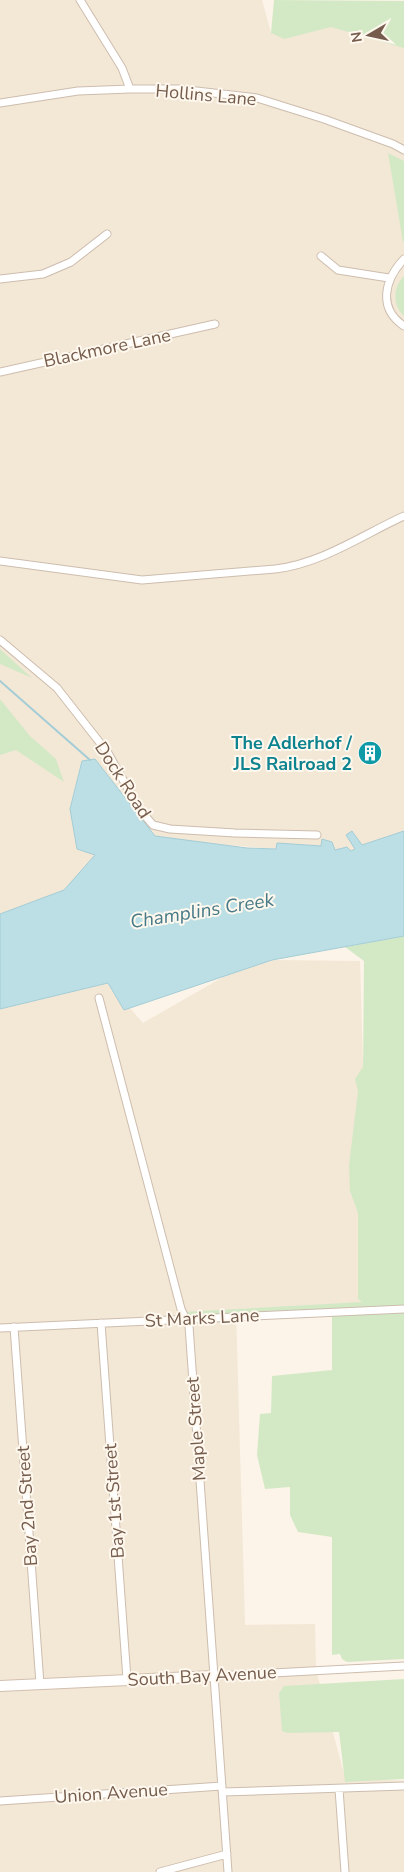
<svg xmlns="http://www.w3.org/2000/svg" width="404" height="1872" font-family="'Nunito Sans',sans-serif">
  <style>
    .residential { fill: #f3e7d6 }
    .green { fill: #d3e9c6 }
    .water { fill: #bcdee5; stroke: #a3cdd6 }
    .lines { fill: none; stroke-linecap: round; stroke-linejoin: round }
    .stream { stroke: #a3cdd6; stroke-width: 2 }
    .street-casing { stroke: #cdbdae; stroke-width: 9 }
    .secondary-casing { stroke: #d2bfae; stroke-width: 12 }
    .street { stroke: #fff; stroke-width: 7 }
    .secondary { stroke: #fff; stroke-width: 10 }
    .labels { text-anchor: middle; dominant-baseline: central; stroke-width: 4; stroke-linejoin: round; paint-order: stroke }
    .street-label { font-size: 18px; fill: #755c4d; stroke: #fef8ee }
    .culture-label { font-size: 18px; font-weight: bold; fill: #0d838f; stroke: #fef8ee; text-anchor: end }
    .water-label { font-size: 19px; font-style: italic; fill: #477a87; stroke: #fef8ee }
  </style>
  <rect width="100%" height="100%" fill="#fcf4e8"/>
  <!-- residential -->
  <path class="residential" d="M0,0H262L271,33L331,20L404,44V831L362,845L353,831L355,849L351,851L335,850L322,840V846L277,844V849L150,839L95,759L82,761L70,809L77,849L96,855L64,890L0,914Z
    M272,960L360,961L370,1307L236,1311L245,1625L315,1624L316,1670L345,1777L404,1781V1872H0V1009L108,983L143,1023L244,965Z"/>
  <!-- green -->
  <path class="green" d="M274,0L404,1V48L331,27L284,39L271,33Z
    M388,153L404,161V242H403Z
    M404,276V316C392,305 393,287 404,276Z
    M0,649L32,678L0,664Z
    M0,699L30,736L56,759L64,782L16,750L0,755Z
    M404,936V1659L347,1662L342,1659L340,1654L332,1655V1537L298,1532L290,1515V1487L265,1489L257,1455L260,1414L271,1413L272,1376L332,1370V1313L189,1319L182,1312L362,1302L358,1299V1213L350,1191L349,1165L358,1091L355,1079L363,1067L364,961L345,947Z
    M404,1679V1779L345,1782L339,1732L287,1733L282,1731L279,1693L284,1686Z"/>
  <!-- water -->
  <path class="water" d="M95,759L155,836L247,848L276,849L277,843L321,846L322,839L332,842L335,850L347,847L351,851L355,849L346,835L352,831L362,845L404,831V936L272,960L124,1010L108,983L0,1009V914L64,890L95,855L77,849L70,809L82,761Z"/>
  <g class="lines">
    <!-- stream -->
    <path class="stream" d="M0,681L90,760"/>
    <!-- street casing -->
    <g class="street-casing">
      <path id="street" d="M80,0L122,68L130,89
        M0,103L78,91L130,89H179L257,98L324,119L393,144L404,150
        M321,256L338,270L389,278
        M404,259C385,279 377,308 404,326
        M0,279L43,274L71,262L107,234
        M0,372L215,324
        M0,561L142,580L275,569C321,564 362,535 404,516
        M0,640L57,688L108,753L140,810L153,825L170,829L235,833L317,835
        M99,998L181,1309L189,1326L228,1872
        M101,1323L127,1679
        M14,1327L40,1684
        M0,1328L404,1309
        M214,1676L404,1666
        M339,1789L345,1872
        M223,1792L404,1786
        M0,1801L222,1786
        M160,1872L227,1854"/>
    </g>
    <!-- secondary casing -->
    <g class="secondary-casing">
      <path id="secondary" d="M0,1686L214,1676"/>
    </g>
    <!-- street -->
    <use href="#street" class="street"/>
    <!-- secondary -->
    <use href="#secondary" class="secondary"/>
  </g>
  <!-- icons -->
  <defs>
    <g id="building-disc" transform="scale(1.25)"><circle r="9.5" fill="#0f9aa8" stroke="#fef8ee"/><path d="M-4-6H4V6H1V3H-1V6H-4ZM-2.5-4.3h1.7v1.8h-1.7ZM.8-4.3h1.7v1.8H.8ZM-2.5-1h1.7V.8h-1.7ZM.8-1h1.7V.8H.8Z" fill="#fff"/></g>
  </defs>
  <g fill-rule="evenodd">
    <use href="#building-disc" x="370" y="753"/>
  </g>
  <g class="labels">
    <!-- street labels -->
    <g class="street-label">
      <text transform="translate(206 95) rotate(5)">Hollins Lane</text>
      <text transform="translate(107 348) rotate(-12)">Blackmore Lane</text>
      <text transform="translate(123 780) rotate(57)">Dock Road</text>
      <text transform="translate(202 1318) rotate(-3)">St Marks Lane</text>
      <text transform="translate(196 1429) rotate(-94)">Maple Street</text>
      <text transform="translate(114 1501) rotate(-94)">Bay 1st Street</text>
      <text transform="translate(27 1506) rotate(-94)">Bay 2nd Street</text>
      <text transform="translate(202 1676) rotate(-3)">South Bay Avenue</text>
      <text transform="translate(111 1793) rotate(-4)">Union Avenue</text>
    </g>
    <!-- culture labels -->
    <g class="culture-label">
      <text x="352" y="743">The Adlerhof /<tspan x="352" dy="21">JLS Railroad 2</tspan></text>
    </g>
    <!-- water labels -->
    <g class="water-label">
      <text transform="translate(202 911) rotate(-9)">Champlins Creek</text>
    </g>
  </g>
  <!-- north arrow -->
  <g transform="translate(369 35) rotate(261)" stroke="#fef8ee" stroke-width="4" paint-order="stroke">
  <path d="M0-4L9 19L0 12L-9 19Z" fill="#755c4d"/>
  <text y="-8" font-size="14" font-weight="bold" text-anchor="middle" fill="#755c4d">N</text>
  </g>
</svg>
